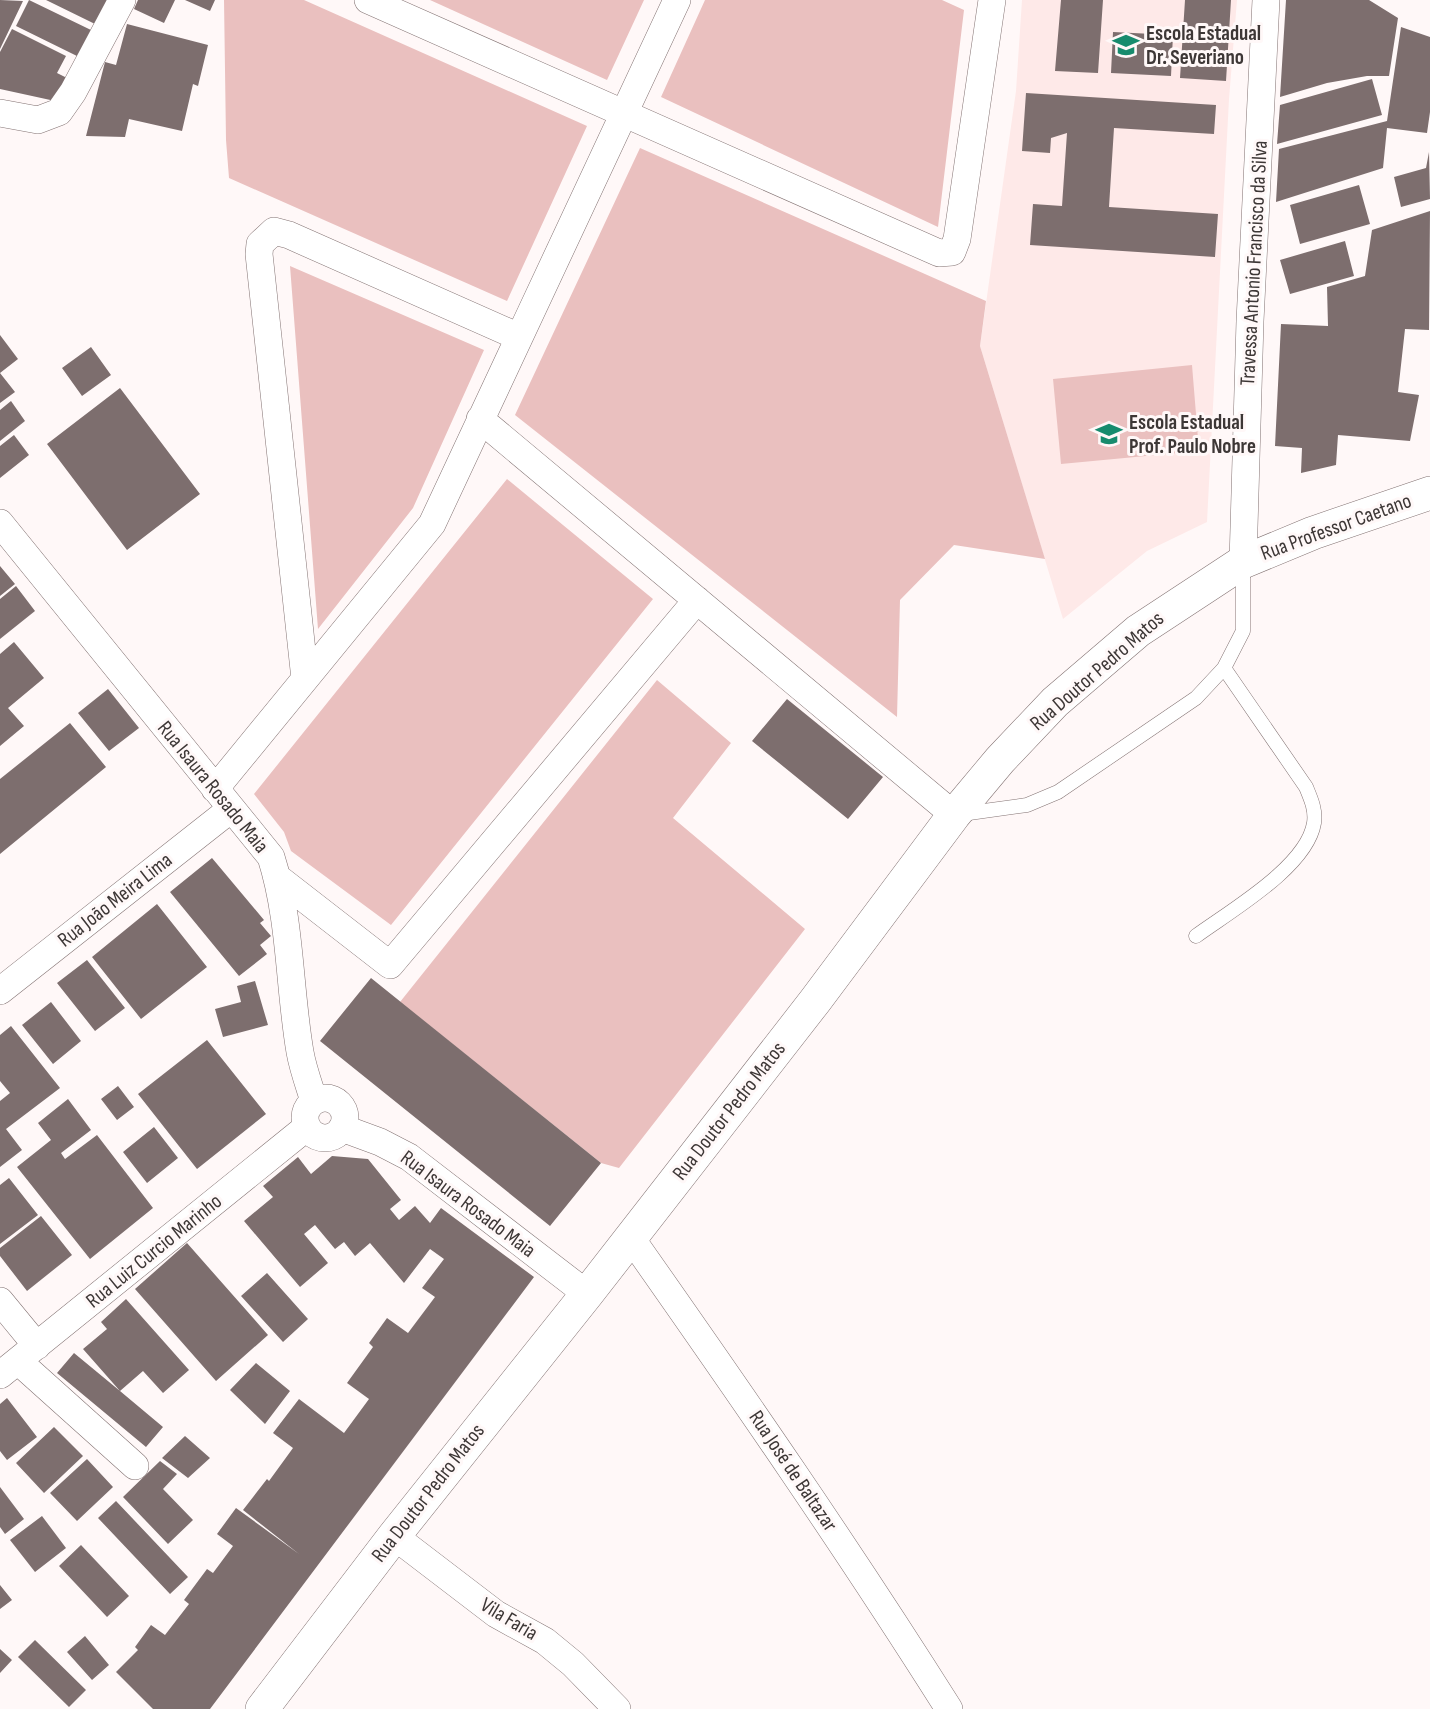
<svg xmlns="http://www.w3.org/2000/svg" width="1430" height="1709" font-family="'Sofia Sans Condensed',sans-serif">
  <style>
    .built { fill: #fee9e8 }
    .green { fill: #eac0bf }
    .building { fill: #7d6e6e }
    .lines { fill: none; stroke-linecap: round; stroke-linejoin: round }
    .service-casing { stroke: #837373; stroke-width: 15 }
    .minor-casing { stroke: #837373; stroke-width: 28 }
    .secondary-casing { stroke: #837373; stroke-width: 34 }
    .service { stroke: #fff; stroke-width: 14 }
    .minor { stroke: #fff; stroke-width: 27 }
    .secondary { stroke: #fff; stroke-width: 33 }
    .labels { text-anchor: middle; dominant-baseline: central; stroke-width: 6; stroke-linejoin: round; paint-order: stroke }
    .poi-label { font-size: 21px; font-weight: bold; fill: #3d3736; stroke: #fff8f8; text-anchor: start }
    .street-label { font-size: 21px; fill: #3d3736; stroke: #fff8f8 }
  </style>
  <rect width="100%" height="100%" fill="#fff8f8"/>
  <!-- built -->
  <path class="built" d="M1022,0H1237L1229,99L1207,522L1147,551L1063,619L980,346L1016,91Z"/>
  <!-- green -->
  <path class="green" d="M224,0H304L587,126L507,301L229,178L226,140Z
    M430,0H644L607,80Z
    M705,0H942L964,10L938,227L661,97Z
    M640,148L986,301L980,346L1045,559L954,545L900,600L897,717L515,415Z
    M290,266L484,350L413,508L318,629Z
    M1192,365L1199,451L1061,464L1053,379Z
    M507,479L653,599L391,925L291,851L284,832L254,794Z
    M657,680L731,743L673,818L805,929L619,1168L601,1163L400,1002Z"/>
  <!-- building -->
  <path class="building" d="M0,0L23,1L0,49Z
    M29,0L91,30L79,57L16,26Z
    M46,0H107L95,24Z
    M138,0H175L164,23L134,9Z
    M185,0H215L210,11Z
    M1061,0H1103L1098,73L1055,71Z
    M1185,0H1231L1226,81L1180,78Z
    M1286,0H1369L1398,18L1389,76H1367L1327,83L1280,97Z
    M127,24L208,45L198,86L193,84L182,131L129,119L125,137L86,136L105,62L116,65Z
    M1401,27L1430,37V112L1427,133L1387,128L1383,168L1276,202L1279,149L1387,121Z
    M12,29L66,56L57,73L67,78L55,101L0,89V52Z
    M1113,32L1173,35L1171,76L1111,73Z
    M1372,79L1382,115L1277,144L1280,105Z
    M1026,93L1216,105L1214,134L1114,128L1109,207L1218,214L1215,257L1030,245L1033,204L1062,206L1067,133L1051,138L1050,153L1022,151Z
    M1429,152L1430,199L1401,207L1394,177L1426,168Z
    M1359,185L1370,224L1300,244L1290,205Z
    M1430,211L1429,330L1405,329L1398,392L1419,395L1410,441L1338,435L1336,465L1301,473L1302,448L1275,446L1281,324L1328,326L1327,287L1365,276L1372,230Z
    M1345,241L1354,276L1290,294L1280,260Z
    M0,335L18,359L0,373L15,392L0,403Z
    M91,347L111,375L82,396L62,368Z
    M120,388L200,494L127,550L47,444Z
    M11,401L25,421L0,441V410Z
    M14,435L29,455L0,478V446Z
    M0,566L15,584L0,596Z
    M16,586L35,611L0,639V599Z
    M14,642L44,678L8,708L24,726L0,746V654Z
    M108,689L139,728L109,751L78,713Z
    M787,699L883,777L848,819L752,741Z
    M70,723L106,767L0,854V779Z
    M212,858L264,920L260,923L271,936L260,945L267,954L239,976L170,892Z
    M157,904L207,967L141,1019L92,957Z
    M87,960L125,1008L95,1031L57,983Z
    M371,978L601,1163L550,1226L320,1041Z
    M255,981L268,1025L223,1037L215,1009L241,1002L237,986Z
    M51,1002L81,1041L53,1064L22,1025Z
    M11,1026L60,1088L6,1129L22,1150L0,1167V1101L10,1093L0,1081V1035Z
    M207,1040L266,1114L197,1169L138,1094Z
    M118,1086L134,1107L117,1120L101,1099Z
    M68,1099L91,1130L61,1153L65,1159L97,1135L153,1208L90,1259L17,1167L51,1140L38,1123Z
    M154,1127L178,1158L147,1183L123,1152Z
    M332,1156L368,1159L401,1200L390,1209L399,1220L415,1206L430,1223L441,1208L534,1277L210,1709H153L116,1672L138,1650L135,1647L151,1625L165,1635L189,1604L184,1600L207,1569L213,1573L233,1546L217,1534L236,1508L299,1554L243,1510L267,1479L269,1481L293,1448L273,1433L299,1399L344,1433L369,1399L347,1383L373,1347L369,1343L387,1318L408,1333L435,1297L422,1288L444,1259L430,1249L404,1283L370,1243L355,1256L344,1242L335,1249L315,1225L304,1234L328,1263L300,1287L244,1221L273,1197L263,1186L298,1157L311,1174Z
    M9,1178L38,1215L0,1244V1185Z
    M41,1216L72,1255L27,1291L0,1256V1248Z
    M187,1243L268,1335L216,1381L135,1289Z
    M267,1273L308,1319L283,1342L241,1296Z
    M126,1299L189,1370L163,1393L143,1371L120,1391L163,1427L146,1447L57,1373L74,1353L120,1391L83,1349L107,1329L101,1322Z
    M256,1363L290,1391L265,1424L230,1390Z
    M7,1398L37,1437L7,1460L0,1451V1404Z
    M54,1427L83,1456L44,1493L16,1463Z
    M185,1436L210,1458L188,1478L162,1458Z
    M87,1459L113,1487L77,1521L50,1493Z
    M160,1461L177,1474L163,1489L193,1520L168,1544L123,1497Z
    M0,1487L24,1519L5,1534L0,1527Z
    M116,1501L188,1577L170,1594L98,1518Z
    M42,1516L66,1548L35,1572L10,1540Z
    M81,1545L129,1596L107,1617L59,1566Z
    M0,1585L12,1600L0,1609Z
    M85,1636L109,1665L92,1680L67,1652Z
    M35,1640L86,1690L69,1707L18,1657Z
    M0,1649L12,1660L0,1673Z"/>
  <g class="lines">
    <!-- service casing -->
    <g class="service-casing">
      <path id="service" d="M962,814L1027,805L1058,792L1196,698L1224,668L1243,631V564
        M1196,936C1230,911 1307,867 1314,823C1316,810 1311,799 1306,787L1224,668"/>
    </g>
    <!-- minor casing -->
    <g class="minor-casing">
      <path id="minor" d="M368,0L939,253L952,252L957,239L992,0
        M0,113L38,120L59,112L73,92L122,0
        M480,419L954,815
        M0,523L271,857C291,920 289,988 300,1052C303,1069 309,1085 314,1101
        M1243,562L1250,321L1266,0
        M305,679L259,254L260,244L274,231L289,235L519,337
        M215,789L432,524L677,0
        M278,878L390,965L697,600
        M0,991L231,809
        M305 1118a20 20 0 1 1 40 0a20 20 0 1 1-40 0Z
        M342,1128L380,1142L409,1157L587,1294
        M631,1238C740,1393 848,1549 949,1709
        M0,1301L37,1346
        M18,1361L135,1466
        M0,1375L307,1127
        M394,1536L496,1614L545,1641L573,1664L617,1709"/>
    </g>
    <!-- secondary casing -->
    <g class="secondary-casing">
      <path id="secondary" d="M262,1709L394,1536L587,1294L815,1001L954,815L1000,760L1055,702L1138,631L1243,562L1313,533L1430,493"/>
    </g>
    <!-- service -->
    <use href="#service" class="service"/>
    <!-- minor -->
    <use href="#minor" class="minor"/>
    <!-- secondary -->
    <use href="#secondary" class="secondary"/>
  </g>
  <!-- icons -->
  <defs>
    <g id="school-bare" transform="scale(2.07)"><path d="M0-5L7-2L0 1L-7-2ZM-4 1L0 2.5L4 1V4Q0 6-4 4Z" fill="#178b6d" stroke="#fff8f8" stroke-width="2.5" paint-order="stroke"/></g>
  </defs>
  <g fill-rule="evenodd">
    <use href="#school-bare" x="1126" y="45"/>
    <use href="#school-bare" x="1109" y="434"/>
  </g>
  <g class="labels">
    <!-- poi labels -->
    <g class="poi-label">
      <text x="1146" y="33">Escola Estadual<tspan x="1146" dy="24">Dr. Severiano</tspan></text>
      <text x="1129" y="422">Escola Estadual<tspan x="1129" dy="24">Prof. Paulo Nobre</tspan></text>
    </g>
    <!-- street labels -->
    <g class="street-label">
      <text transform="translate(1254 263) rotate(-87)">Travessa Antonio Francisco da Silva</text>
      <text transform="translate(1336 527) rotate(-20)">Rua Professor Caetano</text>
      <text transform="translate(1097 671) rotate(-41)">Rua Doutor Pedro Matos</text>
      <text transform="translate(213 787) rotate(51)">Rua Isaura Rosado Maia</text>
      <text transform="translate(115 900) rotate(-38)">Rua João Meira Lima</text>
      <text transform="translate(729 1111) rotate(-52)">Rua Doutor Pedro Matos</text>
      <text transform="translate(468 1204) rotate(37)">Rua Isaura Rosado Maia</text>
      <text transform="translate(154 1251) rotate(-39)">Rua Luiz Curcio Marinho</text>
      <text transform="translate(793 1471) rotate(56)">Rua José de Baltazar</text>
      <text transform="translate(428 1493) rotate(-52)">Rua Doutor Pedro Matos</text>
      <text transform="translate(509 1619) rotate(31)">Vila Faria</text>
    </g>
  </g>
</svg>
